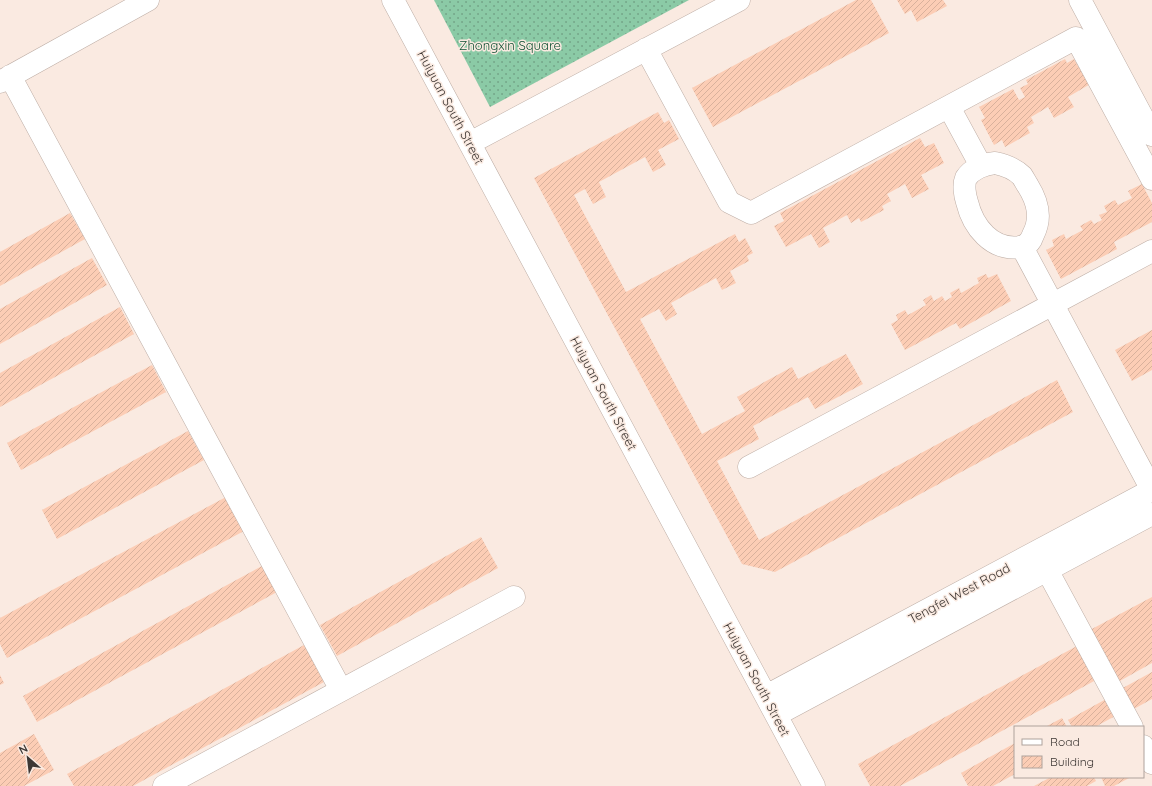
<svg xmlns="http://www.w3.org/2000/svg" width="1152" height="786" font-family="Quicksand,sans-serif">
  <style>
    .grass { fill: url(#grass-dots) }
    .building { fill: url(#building-hatch) }
    .lines { fill: none; stroke-linecap: round; stroke-linejoin: round }
    .minor-casing { stroke: #beaea6; stroke-width: 23 }
    .minor { stroke: #fff; stroke-width: 22 }
    .labels { text-anchor: middle; dominant-baseline: central; stroke-width: 3; stroke-linejoin: round; paint-order: stroke }
    .park-label { font-size: 13px; fill: #0e4f32; stroke: #faeae1 }
    .street-label { font-size: 13px; fill: #3d3734; stroke: #faeae1 }
  </style>
  <defs>
    <pattern id="grass-dots" width="8" height="8" patternUnits="userSpaceOnUse"><rect width="8" height="8" fill="#8bcaa6"/><path d="M2 2h.1M6 6h.1" fill="none" stroke="#73a588" stroke-width="1.8" stroke-linecap="round"/></pattern>
    <pattern id="building-hatch" width="6" height="6" patternUnits="userSpaceOnUse"><rect width="6" height="6" fill="#fccdb5"/><path d="M-1 1l2-2M0 6l6-6M5 7l2-2" fill="none" stroke="#d9b19c"/></pattern>
  </defs>
  <rect width="100%" height="100%" fill="#faeae1"/>
  <!-- grass -->
  <path class="grass" d="M434,0H689L490,107Z"/>
  <!-- building -->
  <path class="building" d="M856,0H871L889,33L713,127L692,88Z
    M897,0H943L947,6L917,22L911,10L905,14Z
    M1065,59L1067,63L1074,59L1079,68L1083,66L1092,83L1068,97L1074,107L1054,118L1048,107L1031,117L1034,123L1027,127L1030,133L1005,147L1002,140L994,145L981,120L985,118L979,107L1013,89L1019,100L1025,97L1020,88L1028,84L1026,80Z
    M658,112L664,123L669,120L679,139L658,150L666,165L653,172L645,157L599,182L606,197L593,204L585,189L574,195L626,292L735,234L739,242L745,238L753,253L747,256L749,261L730,271L736,283L722,290L716,278L671,303L677,314L666,321L659,309L640,319L702,434L745,411L737,397L792,367L798,379L846,354L863,384L815,409L808,397L753,426L759,439L717,461L759,540L1057,380L1073,412L775,572L742,564L534,178Z
    M920,138L925,147L934,143L944,163L921,175L929,189L912,198L905,184L887,194L891,201L882,206L884,210L861,222L859,218L851,223L847,215L823,228L830,242L819,248L811,234L786,247L774,226L784,221L780,213Z
    M1142,184L1152,203V222L1114,242L1117,249L1061,279L1046,250L1054,246L1052,240L1064,234L1066,239L1083,230L1080,226L1091,220L1094,224L1102,220L1099,215L1107,212L1104,206L1115,200L1118,205L1132,198L1128,191Z
    M70,213L85,239L0,286V252Z
    M92,258L107,285L0,344V309Z
    M986,274L988,278L997,274L1011,301L960,329L956,323L905,350L891,324L898,320L896,315L905,310L908,315L926,305L923,300L931,295L934,301L942,296L945,301L952,297L950,293L959,288L961,293L979,283L977,278Z
    M120,307L134,334L0,407V373Z
    M1152,330V370L1132,381L1115,350Z
    M152,365L166,392L21,470L7,443Z
    M188,431L204,460L57,539L42,510Z
    M226,497L244,531L7,658L0,644V618Z
    M481,537L498,568L337,656L320,625Z
    M262,566L277,592L37,722L23,696Z
    M1152,597V663L1118,682L1090,630Z
    M304,645L324,682L133,786H74L67,774Z
    M1077,646L1096,680L900,786H870L858,764Z
    M1152,672V699L1132,710L1121,689Z
    M0,675L4,683L0,685Z
    M1108,698L1117,715L1095,727H1072L1068,720Z
    M1062,718L1067,727H1045Z
    M34,734L54,770L24,786H0V753Z
    M1015,743V774L993,786H968L961,773Z
    M1051,777H1094L1096,781L1087,786H1034Z
    M1101,777H1131L1114,786H1105Z"/>
  <g class="lines">
    <!-- minor casing -->
    <g class="minor-casing">
      <path id="minor" d="M393,0L814,786
        M1080,0L1152,135
        M646,49L729,202L751,213L1076,38L1152,179
        M10,76L341,690
        M0,82L148,0
        M949,107L981,166
        M470,143L739,0
        M995,163C1005,165 1014,168 1022,176C1024,179 1026,183 1028,186C1038,202 1042,218 1033,235C1031,241 1027,246 1020,247C992,251 973,227 967,202C965,196 963,185 966,178C972,169 984,164 995,163Z
        M1022,247L1152,490
        M749,467L1152,251
        M1047,570L1132,727
        M766,696L1152,490
        M776,715L1152,514
        M1143,746L1152,763
        M164,786L514,597"/>
    </g>
    <!-- minor -->
    <use href="#minor" class="minor"/>
  </g>
  <g class="labels">
    <!-- park labels -->
    <g class="park-label">
      <text x="510" y="45">Zhongxin Square</text>
    </g>
    <!-- street labels -->
    <g class="street-label">
      <text transform="translate(451 107) rotate(62)">Huiyuan South Street</text>
      <text transform="translate(604 393) rotate(62)">Huiyuan South Street</text>
      <text transform="translate(959 593) rotate(-28)">Tengfei West Road</text>
      <text transform="translate(757 679) rotate(62)">Huiyuan South Street</text>
    </g>
  </g>
  <!-- legend -->
  <rect x="1014" y="726" width="130" height="52" fill="#faeae1" stroke="#aea29c"/>
  <rect x="1022" y="739" width="20" height="6" fill="#ffffff" stroke="#aea29c"/>
  <text x="1050" y="746" font-size="12" fill="#3d3734">Road</text>
  <rect x="1022" y="756" width="20" height="12" fill="url(#building-hatch)" stroke="#aea29c"/>
  <text x="1050" y="766" font-size="12" fill="#3d3734">Building</text>
  <!-- north arrow -->
  <g transform="translate(28 758) rotate(332)" stroke="#faeae1" stroke-width="3" paint-order="stroke">
  <path d="M0-3L7 15L0 10L-7 15Z" fill="#3d3734"/>
  <text y="-6" font-size="11" font-weight="bold" text-anchor="middle" fill="#3d3734">N</text>
  </g>
</svg>
